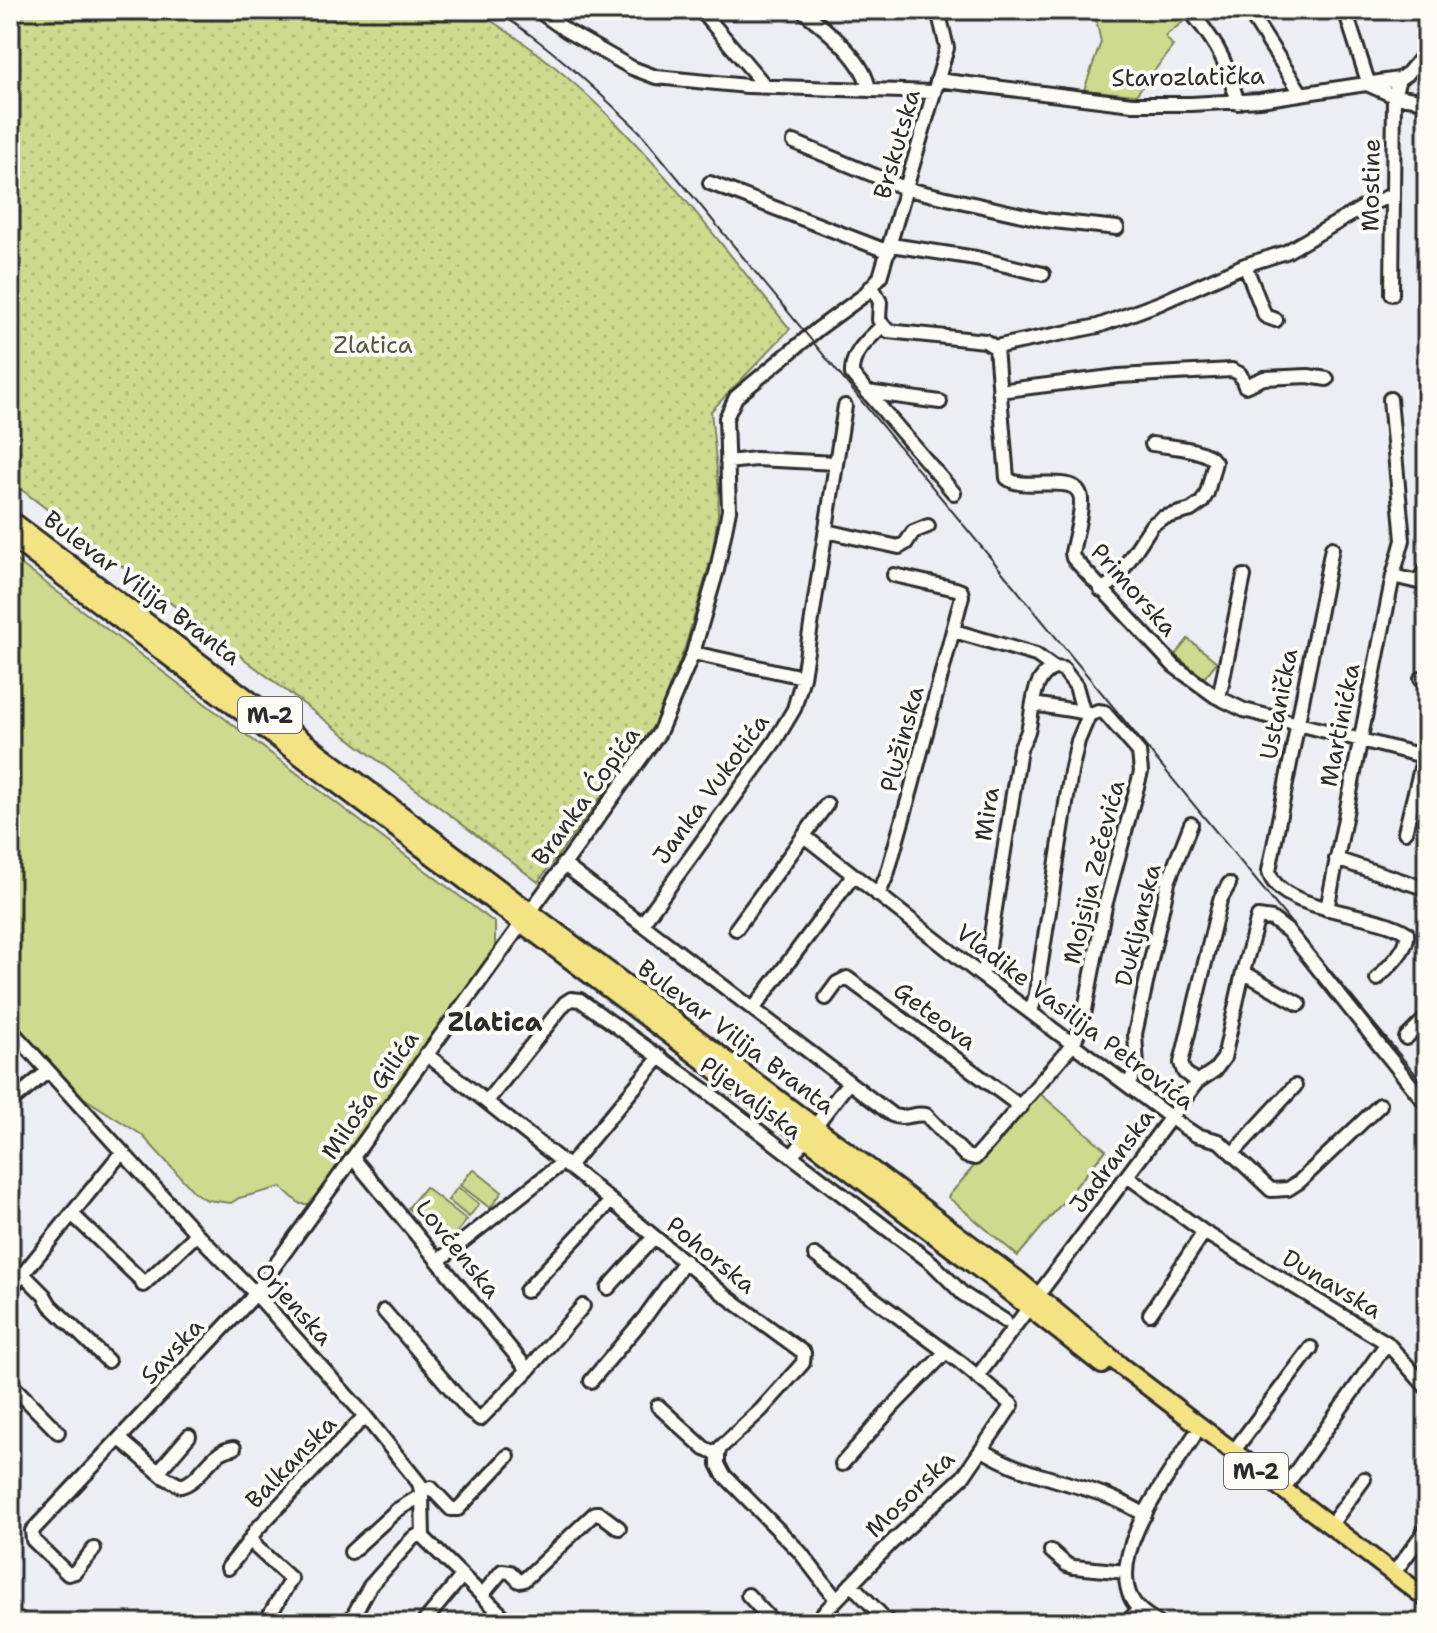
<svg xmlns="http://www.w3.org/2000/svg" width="1437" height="1633" font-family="'Shantell Sans',sans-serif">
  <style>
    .grass { fill: #ceda8d; stroke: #7c825c; stroke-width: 2 }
    .park { fill: url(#park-dots); stroke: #7c825c; stroke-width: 2 }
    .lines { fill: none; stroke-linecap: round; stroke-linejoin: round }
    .minor-casing { stroke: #2b2b2b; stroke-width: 18 }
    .major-casing { stroke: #2b2b2b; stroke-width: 22 }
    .minor { stroke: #fdfcf7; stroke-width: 12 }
    .major { stroke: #f4e382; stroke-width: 16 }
    .rail { stroke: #2b2b2b; stroke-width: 2 }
    .labels { text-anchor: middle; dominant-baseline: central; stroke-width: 8; stroke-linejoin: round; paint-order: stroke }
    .shield { fill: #fdfcf7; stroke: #6a6a68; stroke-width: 2 }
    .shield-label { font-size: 22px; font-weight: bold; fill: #2b2b2b }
    .street-label { font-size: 24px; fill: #2b2b2b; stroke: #fdfcf7 }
    .park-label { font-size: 24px; fill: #545744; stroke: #fdfcf7 }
    .neighbourhood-label { font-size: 26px; font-weight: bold; fill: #2b2b2b; stroke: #fdfcf7 }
  </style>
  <defs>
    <pattern id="park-dots" width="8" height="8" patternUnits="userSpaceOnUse" patternTransform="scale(2)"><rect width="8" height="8" fill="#ceda8d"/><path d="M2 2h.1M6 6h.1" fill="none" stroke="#b1bb7a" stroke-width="1.8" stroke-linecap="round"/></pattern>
  </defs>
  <rect width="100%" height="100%" fill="#eceef4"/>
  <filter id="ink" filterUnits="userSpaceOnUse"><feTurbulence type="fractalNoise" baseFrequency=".0125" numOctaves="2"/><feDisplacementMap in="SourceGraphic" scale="16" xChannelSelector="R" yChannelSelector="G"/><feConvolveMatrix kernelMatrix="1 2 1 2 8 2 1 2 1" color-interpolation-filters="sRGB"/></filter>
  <g filter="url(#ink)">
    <!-- grass -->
    <path class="grass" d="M1094,10H1182L1188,18L1165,36L1173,46L1136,95L1084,90L1101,42Z
      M10,556L495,923V950L310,1204H300L281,1187L239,1198L231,1203L207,1200L195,1193L142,1135L84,1098L10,1018Z
      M1188,639L1217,662L1204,678L1175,655Z
      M1037,1091L1106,1150L1018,1256L948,1197Z
      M473,1169L502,1192L490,1208L460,1185Z
      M425,1187L467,1220L450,1241L408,1208Z
      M458,1187L479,1204L469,1217L448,1200Z"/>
    <!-- park -->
    <path class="park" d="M10,10H473C605,85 695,213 790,329L711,411L719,491L718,514L712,556L685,647L655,724L538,882L10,481Z"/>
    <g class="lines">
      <!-- minor casing -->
      <g class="minor-casing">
        <path id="minor" d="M537,10L567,31L632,68L656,77L747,86L934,92
          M696,10L705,15L766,87
          M802,10C825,29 865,59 869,90
          M1248,10L1301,93
          M1345,10L1369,85L1394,96L1427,101
          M1426,10L1427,11
          M1195,17C1221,49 1226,63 1238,103
          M937,80L1132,104H1191L1260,100L1399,79L1408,73L1427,50
          M794,142L907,189L1044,220L1117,228
          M710,183L889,252
          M891,245L976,258L1043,274
          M1245,265L1265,316L1276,320
          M873,288L880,302L879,320L888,331L985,341L996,348L1007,478C1024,494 1083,468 1081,503C1081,519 1075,536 1072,553L1073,558L1174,666L1215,696L1244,710L1427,757
          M1392,294L1394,96L1399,79
          M882,326C868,340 851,353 852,374L954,493
          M995,347L1098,326L1160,303L1245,265L1286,252L1364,207L1392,195
          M999,391L1119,376L1232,370L1240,374L1245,386L1264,378L1308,376L1327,379
          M867,392L940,402
          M1390,399L1403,540L1393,576
          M727,462L756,459L836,463
          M826,531L899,547L906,543L913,532L928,526
          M1332,548L1269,871C1277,912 1376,911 1407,933C1409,950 1387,967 1377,979
          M1418,582L1427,567
          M1101,590L1116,580L1152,525L1162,518L1191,510L1202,502L1207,493L1215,462C1206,448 1169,447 1152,444
          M954,631L1036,655L1054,668L1063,669L1076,686L1083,711
          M693,653L803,677
          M1421,679L1427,677
          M1219,698L1244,576
          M1033,704L1089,713
          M1405,832L1424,756
          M804,836L982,976L1178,1123L1196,1135L1219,1141L1271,1190L1288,1189L1299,1182L1380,1105
          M1336,859L1427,889
          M563,864L892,1115C904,1121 914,1112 926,1115L966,1156L975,1158L1074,1043L1083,1020L1105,906L1141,772L1139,752L1104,712L1098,711L1089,715L1078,741L1071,772L1036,994L1031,1012
          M878,895L887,875L912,786L962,596L961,591L956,589L894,575
          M1327,909L1393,576L1418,582
          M642,924L775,741L794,709L803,677L845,406
          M736,929L827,804
          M1243,972L1299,1004
          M982,976L987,960L1020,749C1022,743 1026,738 1028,731C1034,711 1030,678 1054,668
          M826,998L837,983L847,978L1021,1107
          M754,1008L853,876
          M10,1029L197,1234L255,1293L365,1416L419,1483L422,1495L423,1537L510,1623
          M1406,1038L1427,1017
          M426,1054L593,1186L722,1293L804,1353L803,1363L761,1410L720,1448L718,1454
          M1197,1082L1184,1072L1181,1063L1220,900L1229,884
          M1129,1084L1137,1066L1135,1034L1168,882L1191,824
          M487,1101L565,1003L571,999L580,1000L701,1087L932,1263L963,1294L1005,1321
          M10,1103L48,1071
          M1234,1152L1295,1086
          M792,1156L849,1082
          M353,1158L528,1370
          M568,1167L660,1057
          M1127,1176L1204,1232L1387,1343L1427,1388
          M72,1214L144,1283
          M438,1261L562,1163
          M23,1274L44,1295L50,1305L108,1361
          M143,1285L197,1234
          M608,1288L654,1237
          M10,1290L122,1152
          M526,1291L611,1201
          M384,1311L468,1409L480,1419L528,1370L583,1306
          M1150,1314L1204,1232
          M977,1377L1197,1082L1215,1070L1224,1058L1243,972L1258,917L1272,919L1288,931L1427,1105
          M591,1381L645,1317L685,1261
          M10,1383L58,1432
          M658,1406L705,1449L718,1454
          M120,1439L164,1477L181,1486C203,1480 209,1451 234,1448
          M983,1450C1032,1482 1095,1482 1145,1515
          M1233,1452L1311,1348
          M718,1454V1464L723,1474L800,1552L836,1599
          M842,1464L894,1405L946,1352
          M158,1472L189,1436
          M421,1490L431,1488L451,1509H458L508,1456
          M1282,1491L1387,1343
          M1330,1526L1364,1479
          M252,1539L257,1548L291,1579L265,1623
          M94,1549L75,1572L68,1574L33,1540L32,1531L250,1300L659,733L693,653L717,570L729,510L726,418L736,397L818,329L863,296L880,277L947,48L938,10
          M1051,1551L1067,1565L1074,1567L1126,1572
          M351,1552L397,1510L422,1495
          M228,1568C238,1555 249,1543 256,1530L365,1416
          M1394,1573L1427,1528
          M851,1584L889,1623
          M482,1595L502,1571L510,1572L519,1581L524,1580L595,1513H599L619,1528
          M748,1595L774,1623
          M349,1623L370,1586L413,1538L421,1534
          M423,1623L462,1576
          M814,1623L891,1543L963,1477L1012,1405L961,1363L815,1255
          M1127,1623L1139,1609
          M1158,1623C1148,1616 1137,1610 1131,1598C1108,1550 1170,1475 1194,1436"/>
      </g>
      <!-- major casing -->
      <g class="major-casing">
        <path id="major" d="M10,519L1018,1280L1121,1366L1427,1599
          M10,537L994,1280L1102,1365"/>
      </g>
      <!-- minor -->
      <use href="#minor" class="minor"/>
      <!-- major -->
      <use href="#major" class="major"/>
      <!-- rail -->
      <path class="rail" d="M494,10C549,44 594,88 640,132L1427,1088"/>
    </g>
  </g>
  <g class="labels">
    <!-- shield labels -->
    <g class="shield">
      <rect x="238" y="697" width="64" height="36" rx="6"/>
      <rect x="1224" y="1453" width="64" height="36" rx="6"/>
    </g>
    <g class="shield-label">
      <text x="270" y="715">M-2</text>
      <text x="1256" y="1471">M-2</text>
    </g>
    <!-- street labels -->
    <g class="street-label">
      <text transform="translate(1188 77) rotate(-1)">Starozlatička</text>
      <text transform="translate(897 144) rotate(-74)">Brskutska</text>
      <text transform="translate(1371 185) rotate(-89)">Mostine</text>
      <text transform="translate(142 588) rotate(37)">Bulevar Vilija Branta</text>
      <text transform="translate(1134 590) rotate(48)">Primorska</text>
      <text transform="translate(1279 704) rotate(-79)">Ustanička</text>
      <text transform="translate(1340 725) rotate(-79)">Martinićka</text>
      <text transform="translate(902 739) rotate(-75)">Plužinska</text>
      <text transform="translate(711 789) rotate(-54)">Janka Vukotića</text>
      <text transform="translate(586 796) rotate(-54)">Branka Ćopića</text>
      <text transform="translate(987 814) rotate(-81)">Mira</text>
      <text transform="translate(1094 872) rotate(-76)">Mojsija Zečevića</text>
      <text transform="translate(1138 925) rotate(-76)">Dukljanska</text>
      <text transform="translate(935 1016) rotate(37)">Geteova</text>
      <text transform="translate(1075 1017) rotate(37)">Vladike Vasilija Petrovića</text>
      <text transform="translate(736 1037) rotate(37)">Bulevar Vilija Branta</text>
      <text transform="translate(370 1095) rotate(-55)">Miloša Gilića</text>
      <text transform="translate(751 1098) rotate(37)">Pljevaljska</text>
      <text transform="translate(1112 1161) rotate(-53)">Jadranska</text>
      <text transform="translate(458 1249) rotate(51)">Lovćenska</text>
      <text transform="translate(711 1255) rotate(39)">Pohorska</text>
      <text transform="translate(1332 1284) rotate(31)">Dunavska</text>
      <text transform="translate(294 1304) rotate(48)">Orjenska</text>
      <text transform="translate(172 1351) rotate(-47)">Savska</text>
      <text transform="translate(291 1462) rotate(-46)">Balkanska</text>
      <text transform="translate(910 1494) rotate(-44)">Mosorska</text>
    </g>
    <!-- park labels -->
    <g class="park-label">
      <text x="373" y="345">Zlatica</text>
    </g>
    <!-- neighbourhood labels -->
    <g class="neighbourhood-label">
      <text x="495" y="1021">Zlatica</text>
    </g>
  </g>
  <!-- margin -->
  <rect width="1437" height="1633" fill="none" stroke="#fdfcf7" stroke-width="40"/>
  <rect x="20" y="20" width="1397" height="1593" fill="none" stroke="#2b2b2b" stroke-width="3" filter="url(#ink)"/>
</svg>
